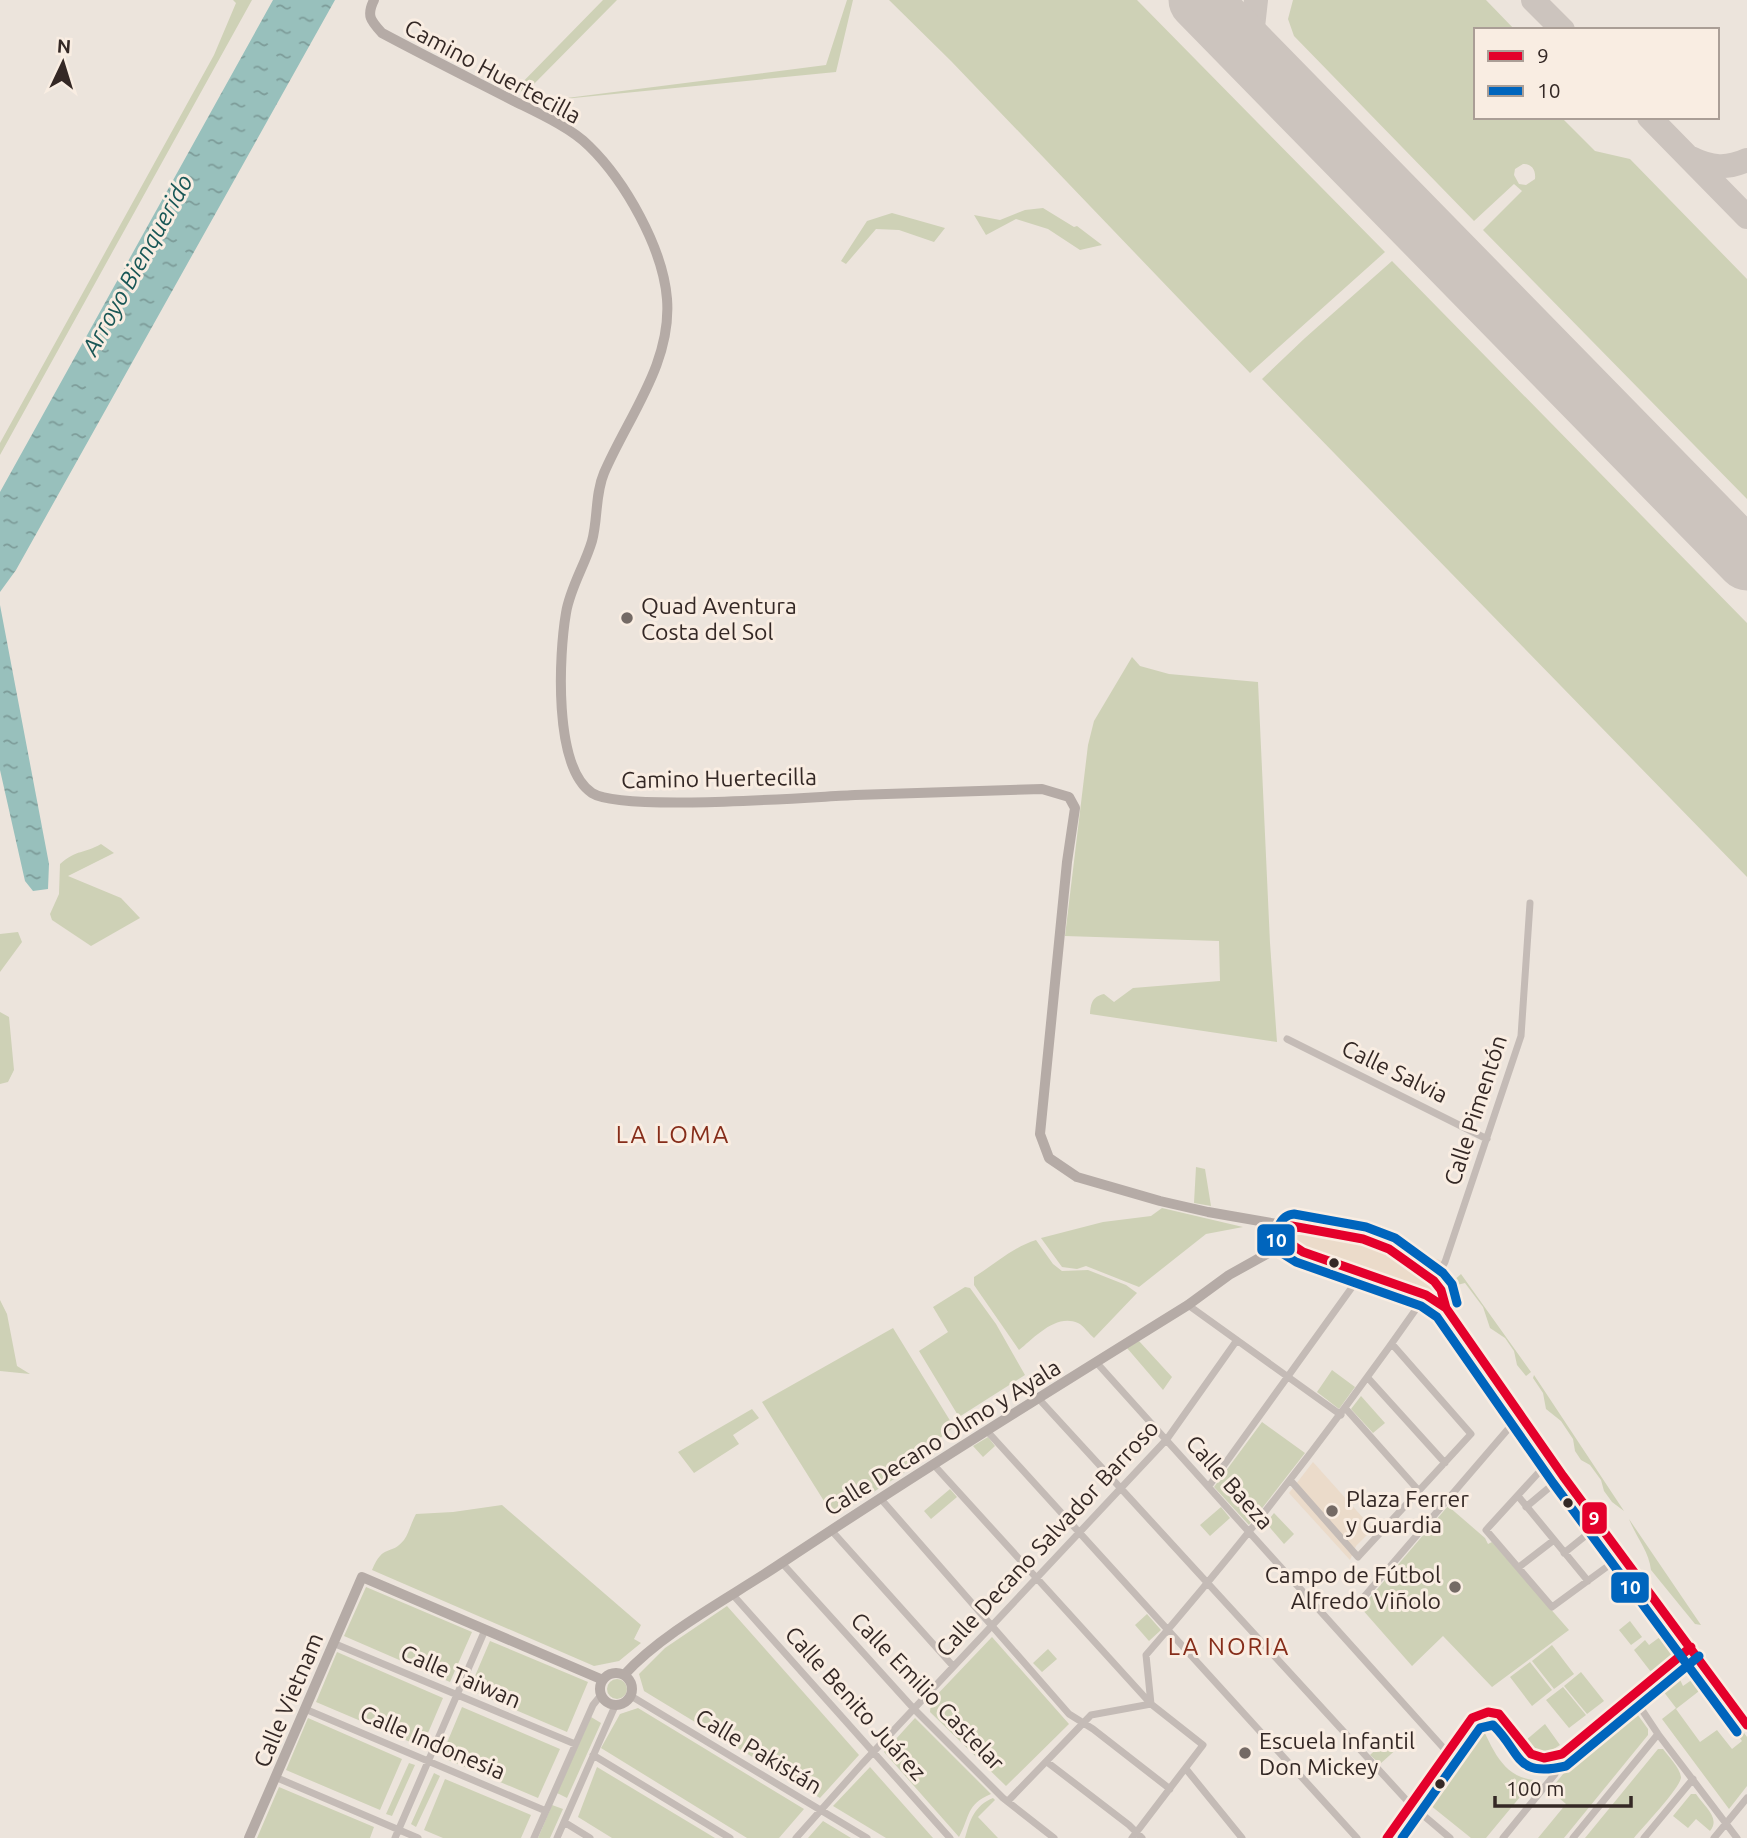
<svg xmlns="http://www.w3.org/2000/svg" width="1747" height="1838" font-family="Ubuntu,sans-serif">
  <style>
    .green { fill: #ced1b6; fill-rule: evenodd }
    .plaza { fill: #ebdbca }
    .water { fill: url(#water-ripples) }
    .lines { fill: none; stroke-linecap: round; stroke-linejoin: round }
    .taxiway { stroke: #ccc4be; stroke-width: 24 }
    .runway { stroke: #ccc4be; stroke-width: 61 }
    .street { stroke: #c4bbb6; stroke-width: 7 }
    .secondary { stroke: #b5aba6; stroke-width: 10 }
    .bus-1-casing { stroke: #f9ede2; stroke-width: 14 }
    .bus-2-casing { stroke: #f9ede2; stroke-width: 14 }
    .bus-1 { stroke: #e4002b; stroke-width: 9 }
    .bus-2 { stroke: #0065bd; stroke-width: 9 }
    .poi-dot { fill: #746a65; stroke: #f9ede2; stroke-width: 2.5 }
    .bus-dot { fill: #342825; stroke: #f9ede2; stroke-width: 2.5 }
    .labels { text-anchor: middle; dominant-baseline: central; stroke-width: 6; stroke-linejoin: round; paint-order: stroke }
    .street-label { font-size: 23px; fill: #342825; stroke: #f9ede2 }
    .poi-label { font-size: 23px; fill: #342825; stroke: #f9ede2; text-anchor: start }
    .water-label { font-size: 24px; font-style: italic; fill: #195756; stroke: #f9ede2 }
    .neighbourhood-label { font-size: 24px; letter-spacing: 2px; fill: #862d1a; stroke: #f9ede2 }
    .line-badge { stroke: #f9ede2; stroke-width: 2.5 }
    .badge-label { font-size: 19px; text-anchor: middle; font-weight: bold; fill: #fff }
  </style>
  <defs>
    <pattern id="water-ripples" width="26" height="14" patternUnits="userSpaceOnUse" patternTransform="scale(1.75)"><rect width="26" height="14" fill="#98c0bc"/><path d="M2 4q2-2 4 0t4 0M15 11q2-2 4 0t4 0" fill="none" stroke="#7d9c99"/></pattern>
  </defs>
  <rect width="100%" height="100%" fill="#ece4dc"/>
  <!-- green -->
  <path class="green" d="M233,0H252L0,455V443L214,55L236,3Z
    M603,0H617L528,90L512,93Z
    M847,0H853L836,72L543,101L826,65Z
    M889,0H1137L1385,252L1250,373L951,61Z
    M1293,0H1486L1515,30H1476V117H1561L1595,151L1630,159L1747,279V499L1483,230L1522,191L1514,184L1474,221L1294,36L1288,19ZM1523,164C1532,164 1536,170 1535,179L1526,185L1519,184L1514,175L1515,169Z
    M1043,208L1074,227L1077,226L1102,245L1080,250L1048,229L1016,219L986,235L974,215L1000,220L1025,210Z
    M892,213L945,228L934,242L899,230L876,229L846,264L841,261L867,221Z
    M1392,261L1747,623V877L1262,379L1305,338Z
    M1132,657L1140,666L1169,674L1258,682L1270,943L1277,1042L1090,1014C1091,1003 1092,997 1104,994L1114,1002L1133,988L1220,981L1219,941L1065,936L1088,745L1094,721Z
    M101,844L114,853L68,876L121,898L140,918L91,946L52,920L50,914L59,894L60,864C77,849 84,854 101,844Z
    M18,932L22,942L0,972V934Z
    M0,1012L9,1017L14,1070L8,1082L0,1084Z
    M1196,1167L1205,1169L1211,1206L1194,1203Z
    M1162,1208L1243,1227L1206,1234L1139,1287L1086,1266L1077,1269L1062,1267L1041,1238L1103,1222L1151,1216Z
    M1036,1240L1053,1264L1062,1271L1088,1270L1126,1285L1137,1293L1094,1338C1089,1334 1084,1326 1078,1323C1056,1313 1034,1338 1019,1350L974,1285V1277C994,1265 1013,1247 1036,1240Z
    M1461,1274L1531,1372L1526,1376L1517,1365L1514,1351L1505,1338L1490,1328L1483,1307L1465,1283L1453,1286L1451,1283Z
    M965,1287L970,1288L996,1324L1025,1375L959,1417L919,1351L948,1332L933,1307Z
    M0,1300L7,1314L17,1366L30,1374L0,1371Z
    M893,1328L954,1427L924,1451V1460L834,1517L762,1402Z
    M1139,1341L1172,1377L1163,1390L1127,1348Z
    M1332,1370L1355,1387L1339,1409L1317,1392Z
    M1534,1375L1624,1511L1612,1502L1604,1491L1601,1480L1590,1465L1581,1460L1575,1451L1573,1439L1561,1421L1546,1409L1543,1393L1533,1378Z
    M1361,1396L1385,1423L1373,1433L1351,1409Z
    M752,1409L759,1418L733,1435L739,1444L694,1473L678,1452Z
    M1262,1422L1305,1453L1249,1525L1214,1487Z
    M988,1437L995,1446L983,1457L973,1446Z
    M950,1489L957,1497L931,1519L924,1511Z
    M502,1505L641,1625L634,1639L641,1643L619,1661L594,1666L372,1570C384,1542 390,1557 404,1540C409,1533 411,1523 416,1514L453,1512Z
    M1448,1506L1485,1538L1488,1544L1492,1542L1569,1630L1492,1687L1443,1636L1412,1666L1361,1608Z
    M1221,1507L1230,1518L1210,1536L1200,1525Z
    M1274,1513L1294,1534L1284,1544L1266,1523Z
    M1629,1519L1701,1625L1695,1624L1651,1570C1649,1551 1636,1537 1629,1519Z
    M366,1587L472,1632L450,1682L344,1636Z
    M727,1606L859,1755L820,1798L644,1691L639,1674L665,1648Z
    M1147,1614L1161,1630L1149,1641L1135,1625Z
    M1630,1621L1642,1637L1631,1645L1619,1630Z
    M1668,1631L1677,1643V1652L1651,1672L1634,1650L1645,1640L1649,1645Z
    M992,1637L1069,1724L1006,1786L930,1712L931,1701Z
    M490,1641L588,1682L567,1732L469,1690Z
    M1552,1645L1574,1674L1554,1689L1532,1661Z
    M1048,1649L1057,1659L1042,1672L1033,1663Z
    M337,1652L443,1698L422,1747L316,1702Z
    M1689,1659L1703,1678L1698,1682L1703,1688L1676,1709L1700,1742L1717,1730L1732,1749L1742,1741L1728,1721L1733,1718L1747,1737V1786L1729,1809L1662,1719L1676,1708L1657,1683L1675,1669L1683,1686L1693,1679L1681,1665Z
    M1530,1662L1552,1690L1532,1706L1510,1677Z
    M1581,1672L1604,1701L1587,1714L1564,1686Z
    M607 1689a10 10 0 1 1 20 0a10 10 0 1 1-20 0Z
    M1563,1687L1586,1715L1569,1728L1546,1700Z
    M1626,1706L1632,1707L1648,1729V1735L1564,1838H1538L1566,1804L1550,1790L1604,1724Z
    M462,1707L560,1749L538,1798L441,1757Z
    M638,1708L804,1809L779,1838H747L601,1748L620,1714Z
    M591,1717L601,1723L567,1798L557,1793Z
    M308,1718L402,1759L380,1810L286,1770Z
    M915,1718L991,1794C966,1804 970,1817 959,1837L884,1752Z
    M1478,1718C1491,1745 1501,1777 1534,1780L1486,1838H1471L1425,1801L1424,1795L1433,1783L1435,1785L1441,1778L1438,1775Z
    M1545,1724L1560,1745L1549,1752L1534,1751L1525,1741Z
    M1390,1736L1400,1746L1380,1764L1370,1755Z
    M1658,1749H1663C1668,1756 1680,1768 1681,1777C1682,1786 1642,1828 1634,1838H1585Z
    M409,1763L415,1765L392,1816L386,1814Z
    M597,1767L715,1838H612L578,1817Z
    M870,1767L933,1838H886L833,1806Z
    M434,1773L440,1776L416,1827L411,1824Z
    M445,1779L531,1815L521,1838H443L424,1830Z
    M279,1787L374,1827L370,1838H257Z
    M1691,1794H1696C1704,1806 1721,1818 1710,1831L1696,1819L1688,1828L1673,1816Z
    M993,1798L995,1800L978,1817L998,1838H965C970,1820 974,1806 993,1798Z
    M552,1805L563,1809L550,1838H538Z
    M823,1821L851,1838H808Z"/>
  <!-- plaza -->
  <path class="plaza" d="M1293,1222L1320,1224L1368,1235L1371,1233L1412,1254L1414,1251L1448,1263L1441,1278L1444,1280L1449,1301L1427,1302L1365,1278L1288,1256H1279L1281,1230Z
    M1313,1462L1373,1529L1356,1546L1350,1560L1289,1493Z"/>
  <!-- water -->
  <path class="water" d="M273,0H335L16,570L0,592V492Z
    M0,605L49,864L48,889L33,891L25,881L0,770Z"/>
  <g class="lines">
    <!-- taxiway -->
    <path class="taxiway" d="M1256,0L1253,27L1261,64
      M1533,0L1563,30
      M1649,117L1747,217
      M1691,158C1711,168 1727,169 1747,160"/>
    <!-- runway -->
    <path class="runway" d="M1199,0L1747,560"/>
    <!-- street -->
    <path class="street" d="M1287,1039L1487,1139
      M1434,1281L1445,1262L1521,1036L1530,903
      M1188,1305L1341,1415
      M1096,1362L1448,1753
      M1368,1378L1445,1463
      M1038,1398L1410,1804L1450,1838
      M1346,1409L1419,1491
      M987,1431L1357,1838
      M1551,1459L1486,1530L1552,1607L1623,1555
      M933,1464L1151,1704L1203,1745L1132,1838
      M1291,1481L1358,1557L1471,1434L1392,1344
      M1209,1486L1363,1272
      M1518,1496L1588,1581
      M880,1498L1069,1714L1093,1729L1170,1789
      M1526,1507L1563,1476
      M831,1530L953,1666
      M1564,1553L1600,1524
      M782,1563L914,1709L1003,1798L1054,1838
      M1519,1567L1554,1540
      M733,1595L950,1838
      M1363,1598L1521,1414
      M333,1643L575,1744
      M1632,1695L1658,1734L1737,1838
      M631,1696L867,1838
      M1151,1704L1146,1655C1247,1539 1338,1421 1426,1295
      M305,1709L546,1811
      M593,1755L730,1838
      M1047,1762L1129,1825L1142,1838
      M1186,1769L1242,1838
      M275,1777L418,1838
      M1008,1801L1091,1715L1151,1704
      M564,1822L590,1838
      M395,1838L485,1630
      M534,1838L593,1705L601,1695
      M557,1838L615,1706
      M796,1838L862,1764L1167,1439L1237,1340
      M1503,1838L1555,1774L1562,1754
      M1573,1838L1658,1734
      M1644,1838L1693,1779
      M1714,1838L1747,1798"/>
    <!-- secondary -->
    <path class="secondary" d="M374,0C366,16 371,21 382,33C425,56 469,78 512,100C536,112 570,127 589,146C625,181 663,248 667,299C672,363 628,417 604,473C595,494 598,519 592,541C585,565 570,588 566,613C559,654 553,767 592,793C621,812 810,797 855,795C917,793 980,791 1042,789L1069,797L1075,808L1067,862L1040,1134L1049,1158L1077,1177L1160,1201L1208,1212L1363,1239L1389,1249L1434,1281L1441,1290L1446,1308
      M1288,1242L1303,1252L1433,1298L1446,1308L1563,1476L1747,1725
      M600 1689a16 16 0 1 1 32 0a16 16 0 1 1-32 0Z
      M624,1675C663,1632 731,1597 780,1564C914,1475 1051,1390 1188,1305L1229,1275L1288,1242
      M249,1838L362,1577L603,1680
      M1387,1838L1472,1718C1521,1687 1506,1778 1562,1754L1691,1647"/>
    <!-- bus-1 casing -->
    <g class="bus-1-casing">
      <path id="bus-1" d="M1292,1226L1363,1239L1389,1249L1434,1281L1441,1290L1446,1308L1426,1295L1303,1252L1288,1242Z
        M1446,1308L1563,1476L1747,1725
        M1387,1838L1472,1718L1488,1712L1499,1714L1531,1754L1544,1758L1562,1754L1691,1647"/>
    </g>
    <!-- bus-2 casing -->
    <g class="bus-2-casing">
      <path id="bus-2" d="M1457,1303L1452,1284L1443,1273L1395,1238L1366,1227L1294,1214C1279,1215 1275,1233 1276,1246L1280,1252L1296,1262L1421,1306L1437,1317L1553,1483L1737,1732
        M1402,1838L1480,1728L1493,1725C1522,1753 1514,1778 1566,1766L1699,1656"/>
    </g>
    <!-- bus-1 -->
    <use href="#bus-1" class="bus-1"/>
    <!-- bus-2 -->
    <use href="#bus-2" class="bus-2"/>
  </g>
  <!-- markers -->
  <g class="poi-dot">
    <circle cx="627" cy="618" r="7"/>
    <circle cx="1332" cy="1511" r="7"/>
    <circle cx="1455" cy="1587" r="7"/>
    <circle cx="1245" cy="1753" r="7"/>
  </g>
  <g class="bus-dot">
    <circle cx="1334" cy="1263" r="6"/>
    <circle cx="1568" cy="1503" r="6"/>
    <circle cx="1440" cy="1784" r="6"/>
  </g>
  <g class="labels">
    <!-- street labels -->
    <g class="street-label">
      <text transform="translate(493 71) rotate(28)">Camino Huertecilla</text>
      <text transform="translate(719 778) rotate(-1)">Camino Huertecilla</text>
      <text transform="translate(1395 1071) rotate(26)">Calle Salvia</text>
      <text transform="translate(1475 1110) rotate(-72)">Calle Pimentón</text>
      <text transform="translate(942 1437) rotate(-32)">Calle Decano Olmo y Ayala</text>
      <text transform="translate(1230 1482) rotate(48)">Calle Baeza</text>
      <text transform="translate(1047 1538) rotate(-47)">Calle Decano Salvador Barroso</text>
      <text transform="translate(461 1676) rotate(23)">Calle Taiwan</text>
      <text transform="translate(928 1691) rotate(46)">Calle Emilio Castelar</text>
      <text transform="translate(288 1700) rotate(-67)">Calle Vietnam</text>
      <text transform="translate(856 1703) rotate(48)">Calle Benito Juárez</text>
      <text transform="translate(433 1742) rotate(23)">Calle Indonesia</text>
      <text transform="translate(759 1751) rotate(31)">Calle Pakistán</text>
    </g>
    <!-- poi labels -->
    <g class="poi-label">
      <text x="641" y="605">Quad Aventura<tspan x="641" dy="26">Costa del Sol</tspan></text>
      <text x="1346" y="1498">Plaza Ferrer<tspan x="1346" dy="26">y Guardia</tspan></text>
      <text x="1441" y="1574" text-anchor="end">Campo de Fútbol<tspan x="1441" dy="26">Alfredo Viñolo</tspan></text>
      <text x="1259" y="1740">Escuela Infantil<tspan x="1259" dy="26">Don Mickey</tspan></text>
    </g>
    <!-- water labels -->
    <g class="water-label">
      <text transform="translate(137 265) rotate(-61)">Arroyo Bienquerido</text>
    </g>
    <!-- neighbourhood labels -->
    <g class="neighbourhood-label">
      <text x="673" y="1134">LA LOMA</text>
      <text x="1229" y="1646">LA NORIA</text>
    </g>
  </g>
  <g class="line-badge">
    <rect x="1256" y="1223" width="40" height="34" rx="7" fill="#0065bd"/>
    <rect x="1581" y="1501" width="27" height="34" rx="7" fill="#e4002b"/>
    <rect x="1610" y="1571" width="40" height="33" rx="7" fill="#0065bd"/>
  </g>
  <g class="badge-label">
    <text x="1276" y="1247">10</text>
    <text x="1594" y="1525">9</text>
    <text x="1630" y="1594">10</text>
  </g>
  <!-- legend -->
  <rect x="1474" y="28" width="245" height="91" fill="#f9ede2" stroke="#aa9e96" stroke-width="2"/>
  <rect x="1488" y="51" width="35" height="10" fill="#e4002b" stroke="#aa9e96" stroke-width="2"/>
  <text x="1537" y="63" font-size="21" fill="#342825">9</text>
  <rect x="1488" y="86" width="35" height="10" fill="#0065bd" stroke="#aa9e96" stroke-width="2"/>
  <text x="1537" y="98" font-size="21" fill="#342825">10</text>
  <!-- north arrow -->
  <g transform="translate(63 63) rotate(4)" stroke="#f9ede2" stroke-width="5" paint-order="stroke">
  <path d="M0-5L12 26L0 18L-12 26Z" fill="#342825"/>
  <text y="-10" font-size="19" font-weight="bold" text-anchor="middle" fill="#342825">N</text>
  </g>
  <!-- scale -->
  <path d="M1495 1796v10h136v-10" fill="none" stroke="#342825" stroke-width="3.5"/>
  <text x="1506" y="1796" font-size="21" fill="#342825" stroke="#f9ede2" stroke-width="5" paint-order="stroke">100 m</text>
</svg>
